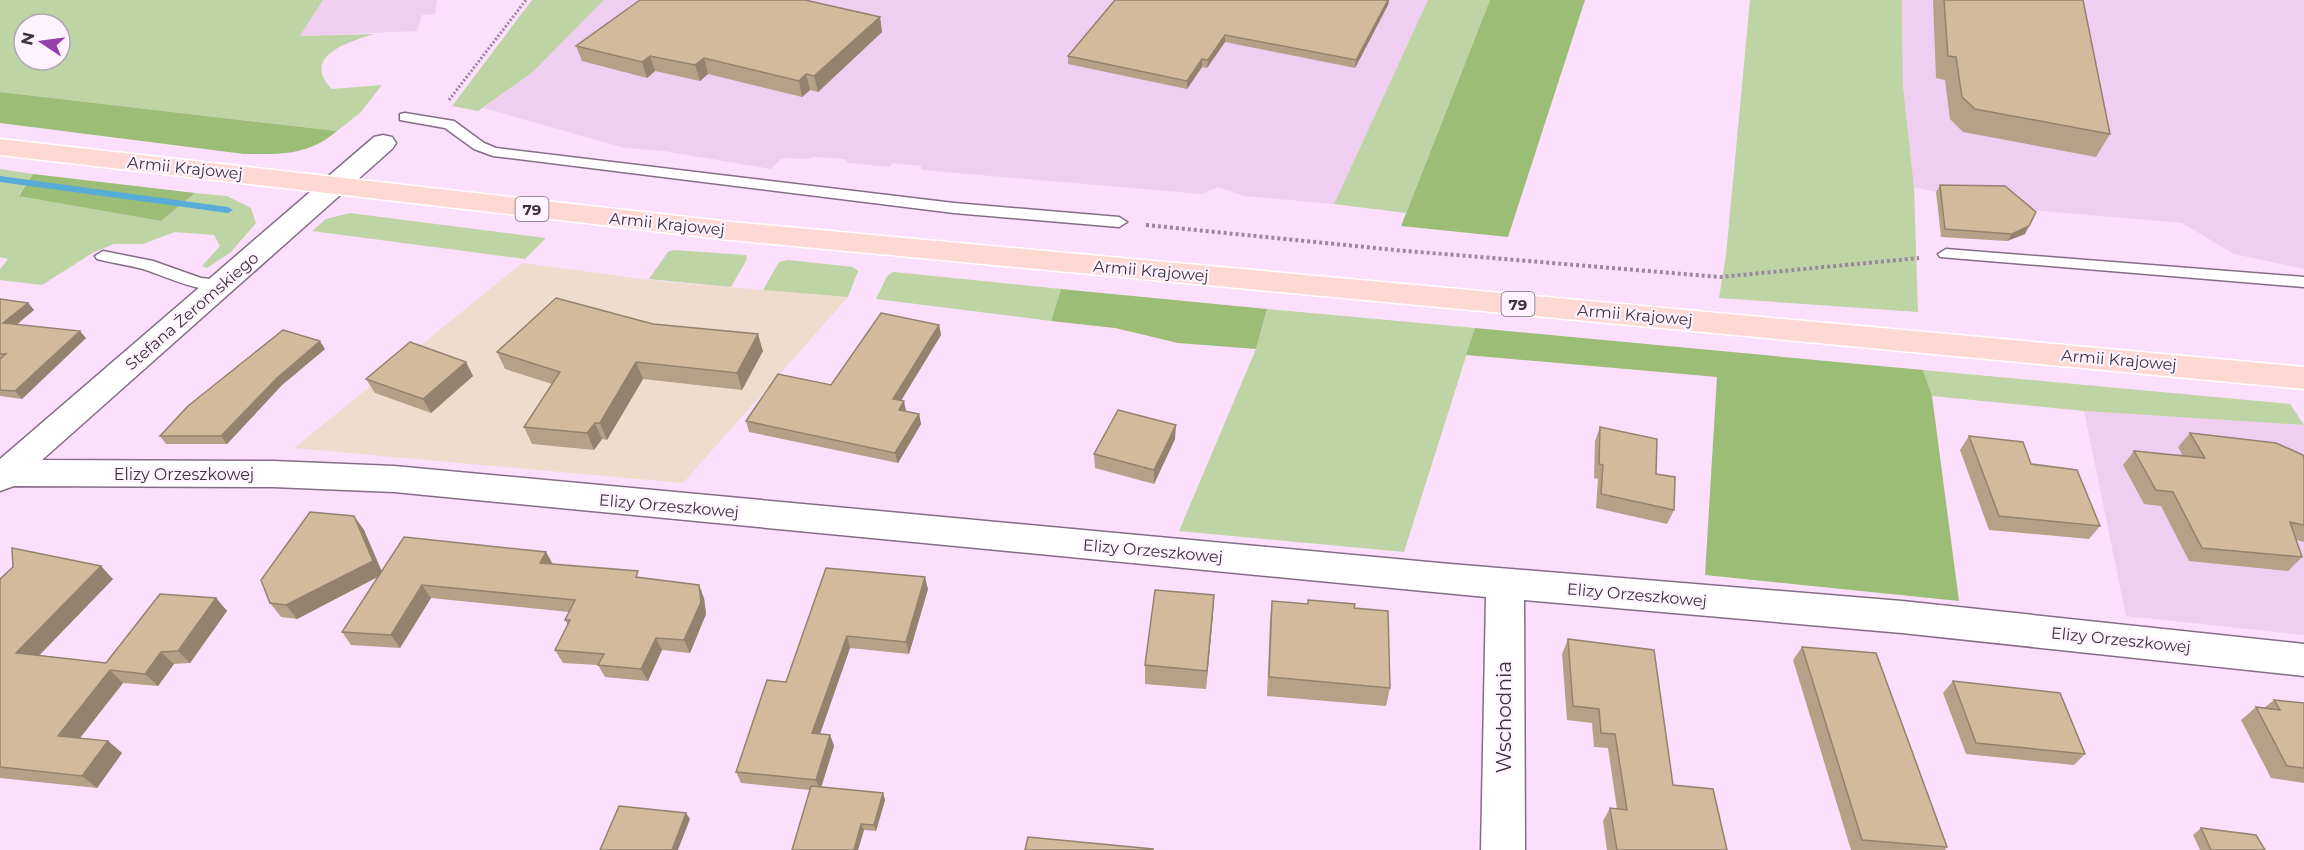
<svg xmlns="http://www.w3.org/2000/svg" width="2304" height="850" font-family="Montserrat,sans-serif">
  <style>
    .built { fill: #f0cef1 }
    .education { fill: #f0dccd }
    .green { fill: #bed4a5; fill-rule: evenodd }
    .forest { fill: #9cbd75 }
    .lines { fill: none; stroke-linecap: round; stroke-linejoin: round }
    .stream { fill: #57acd8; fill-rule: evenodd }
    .lane-casing { stroke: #856c87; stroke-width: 3 }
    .street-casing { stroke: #856c87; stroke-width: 3 }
    .primary-casing { stroke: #fff; stroke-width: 3 }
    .path-far1 { stroke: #9c889d; stroke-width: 3; stroke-dasharray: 2 2; stroke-linecap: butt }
    .path { stroke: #9c889d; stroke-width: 4; stroke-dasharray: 3 3; stroke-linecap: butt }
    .lane { fill: #fff; fill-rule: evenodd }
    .street { fill: #fff; fill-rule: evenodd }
    .primary { fill: #fed9d3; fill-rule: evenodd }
    .wall { fill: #b6a087 }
    .shaded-wall { fill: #94826e }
    .building { fill: #d4ba9d; stroke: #94826e; stroke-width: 1.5 }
    .labels { text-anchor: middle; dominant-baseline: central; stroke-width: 4.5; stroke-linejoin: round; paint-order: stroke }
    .shield { fill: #fef3ff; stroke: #776c78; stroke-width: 1.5 }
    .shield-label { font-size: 15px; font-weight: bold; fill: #3d323e }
    .street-label { font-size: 16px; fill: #3d323e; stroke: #fef3ff }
    .near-street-label { font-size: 20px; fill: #3d323e; stroke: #fef3ff }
  </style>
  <rect width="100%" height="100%" fill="#fbdffd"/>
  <!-- built -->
  <path class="built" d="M323,0H437L435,14L422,15L417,31L300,36Z
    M604,0H1428L1334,204L1244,196L1218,187L1202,194L921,170V166L912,165L893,163L889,167L848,163L845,159L814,157L806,159L782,158L771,169L664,151L625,148L483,108L533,72Z
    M1902,0H2304V269L2234,254L2182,223L1940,202L1936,192L1914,187L1903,86Z
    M2084,411L2304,425V635L2126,616Z"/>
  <!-- education -->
  <path class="education" d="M522,263L658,281L848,297L683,483L294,448Z"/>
  <!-- green -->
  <path class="green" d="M0,0H323L300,36L374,34C349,42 300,56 332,89L382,85L360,113L337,131L0,92ZM24,24H60V60H24Z
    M532,0H604L533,72L478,111L452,106Z
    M1428,0H1490L1406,213L1334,204Z
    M1750,0H1902L1903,86L1914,187L1918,312L1719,298L1726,255Z
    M0,169L33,174L19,195L161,221L195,193L227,196L251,208L256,223L231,252L207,268L202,266L220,246L214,235L175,232L143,244H114L94,252L42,285L0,280V269L8,259L0,257Z
    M350,213L546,238L525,259L312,231L326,219Z
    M673,250L746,255L747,259L731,287L649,279L668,252Z
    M788,260L853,267L858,271L848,297L763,290L779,262Z
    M893,272L904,273L1061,289L1051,321L876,299L887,276Z
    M1267,309L1475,328L1404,552L1179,531L1256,349Z
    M1923,370L2290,404L2304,425L2084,411L1932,396Z"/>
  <!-- forest -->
  <path class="forest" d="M1490,0H1585L1508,237L1401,226Z
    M0,92L337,131C307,156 282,154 244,154L0,123Z
    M33,174L195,193L161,221L19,196Z
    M1061,289L1267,309L1256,349L1178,343L1115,328L1051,321Z
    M1475,328L1923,370L1932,396L1959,601L1705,575L1717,377L1466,355Z"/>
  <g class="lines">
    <!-- stream -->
    <path class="stream" d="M0,176L228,207L233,210L228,213L0,182Z"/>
    <!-- lane casing -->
    <g class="lane-casing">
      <path id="lane" d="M405,113L454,121L484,143L496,148L954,203L1119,217L1127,222L1119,227L954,213L493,156L474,149L445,128L400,120V114Z
        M1946,249L2304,277V287L1940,257L1938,254Z
        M103,251L153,261L201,278L223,280L231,285C219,302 160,274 143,269C128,265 112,263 97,259L95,256Z"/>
    </g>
    <!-- street casing -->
    <g class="street-casing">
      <path id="street" d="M383,135L392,137L396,143L392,149L42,460L273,461L394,466L1450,564L1902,601L2304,644V676L1902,633L1524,600L1525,850H1481L1486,597L394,492L273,487L14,486L0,491V459L374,137Z"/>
    </g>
    <!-- primary casing -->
    <g class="primary-casing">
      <path id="primary" d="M0,139L731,222L2304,367V389L731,240L0,155Z"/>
    </g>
    <!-- path-far1 -->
    <path class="path-far1" d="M449,100L526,0"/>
    <!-- path -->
    <path class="path" d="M1146,225L1395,250L1720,277L1919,258"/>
    <!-- lane -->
    <use href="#lane" class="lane"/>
    <!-- street -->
    <use href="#street" class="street"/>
    <!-- primary -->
    <use href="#primary" class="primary"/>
  </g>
  <!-- wall -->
  <path class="wall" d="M1115,0H1389L1388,5L1355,68L1225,42L1207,68L1202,67L1187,89L1068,64V56Z
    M1933,0H2083L2110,134L2096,157L1963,132L1950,119L1945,80L1936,78Z
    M880,17L882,32L818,92L810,90L802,97L708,74L700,81L655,71L647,78L582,61L576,46Z
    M1940,185L2025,234L2007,241L1941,237L1936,192Z
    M0,299L28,303L34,310L16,325L86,338L22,399L0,396Z
    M653,324L763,351L742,390L643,379L607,440L602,439L594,450L532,444L524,427L552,384L505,369L497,352Z
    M939,325L941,335L901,400L906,411L919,414L921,424L898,463L749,432L746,421L831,385Z
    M325,349L282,385L227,444H166L160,436Z
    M466,362L473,376L431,413L375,393L366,379Z
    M1600,427L1656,474L1674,510L1667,524L1596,508L1598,479L1594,478L1595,441Z
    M2190,433L2304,458V542L2296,540L2302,557L2288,571L2189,561L2161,506L2144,504L2123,465L2134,451L2183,456L2178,447Z
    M1969,436L2031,464L2100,526L2089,539L1989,530L1960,450Z
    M1175,439L1154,484L1095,468L1094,454Z
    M354,516L364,530L381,571L546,552L553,564L641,578L704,598L706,614L690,653L662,650L648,681L605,677L598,665L563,663L555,650L568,625L565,620L569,612L431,598L400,648L351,645L342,632L378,577L297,619L281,617L270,603Z
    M826,568L928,589L909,654L850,648L820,734L830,735L834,746L821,787L883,793L885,800L876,831L864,830L858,850H792L810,790L741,783L736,772L786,682Z
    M0,579H113L39,655L106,663L216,598L227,611L190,663L174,664L158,686L123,683L80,738L108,741L122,753L97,788L0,778Z
    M1308,600L1354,608L1390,688L1386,706L1267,696L1270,620L1272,601L1308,604Z
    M1213,614L1206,689L1145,684V665Z
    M1568,639L1673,785L1727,850H1607L1603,821L1610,808L1617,809L1608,748L1594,747L1592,723L1567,720L1562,654Z
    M1802,647L1947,847L1945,850H1851L1793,660Z
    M1953,681L2085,754L2074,765L1966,754L1943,693Z
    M2274,700L2304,703V783L2271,778L2241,720L2256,707L2264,708Z
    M2201,828L2265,850H2200L2193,835Z"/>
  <!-- shaded-wall -->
  <path class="shaded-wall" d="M1388,0H1389L1388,5L1355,68L1356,60Z
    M880,17L882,32L818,92L814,76Z
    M1225,35V42L1207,68L1208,60Z
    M650,56L655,71L647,78L642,62Z
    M704,58L708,74L700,81L695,65Z
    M1202,59V67L1187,89V81Z
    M806,74L810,90L802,97L799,81Z
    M2029,226L2025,234L2007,241L2012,234Z
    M28,303L34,310L9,331L3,323Z
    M939,325L941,335L896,409L893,399Z
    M80,331L86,338L22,399L15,391Z
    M758,334L763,351L742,390L737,373Z
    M320,341L325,349L282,385L227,444L221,436L277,378Z
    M466,362L473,376L431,413L423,399Z
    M636,362L643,379L607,440L600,423Z
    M904,401L906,411L899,410Z
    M919,414L921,424L898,463L895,453Z
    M595,423L602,439L594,450L587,433Z
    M1176,425L1175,439L1154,484V470Z
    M354,516L364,530L383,574L297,619L286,605Z
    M546,552L553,565L540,563Z
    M101,566L113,579L30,665L16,653Z
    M925,577L928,589L909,654L906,642Z
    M422,585L431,598L400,648L391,635Z
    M699,585L704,598L706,614L690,653L684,640Z
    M1214,595L1213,614L1206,689L1207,671Z
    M216,598L227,611L190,663L178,651Z
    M847,636L850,648L816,745L812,733Z
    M656,638L662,650L648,681L641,669Z
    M161,652L174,664L158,686L145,674Z
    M110,670L123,683L72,748L58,736Z
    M830,735L834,746L820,791L816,780Z
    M108,741L122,753L97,788L82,776Z
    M883,793L885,800L876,831L874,825Z
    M686,813L690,819L678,850H672Z
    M861,824L864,830L858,850H854Z"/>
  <!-- building -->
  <path class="building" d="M640,0H805L880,17L814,76L806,74L799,81L704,58L695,65L650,56L642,62L576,46Z
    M1115,0H1388L1356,60L1225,35L1208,60L1202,59L1187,81L1068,56Z
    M1944,0H2083L2110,134L1975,109L1962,97L1956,57L1948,56Z
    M1940,185L2005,186L2036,212L2029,226L2012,234L1945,229Z
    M556,298L653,324L758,334L737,373L636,362L600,423H595L587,433L524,427L560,372L497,352Z
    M0,299L28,303L3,323L80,331L15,391L0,390V359L6,354H0Z
    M881,313L939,325L893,399L904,401L899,410L919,414L895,453L746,421L778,374L831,385Z
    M283,330L320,341L277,378L221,436H160L188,406Z
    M410,342L466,362L423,399L366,379Z
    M1118,410L1176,425L1154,470L1094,454Z
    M1600,427L1657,439L1656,474L1675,477L1674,510L1601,494L1603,465L1599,464Z
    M2190,433L2276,443L2303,455L2304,458V525L2290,522L2302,557L2202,548L2173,492L2156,490L2134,451L2205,458Z
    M1969,436L2023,442L2031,464L2077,470L2100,526L1999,516Z
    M310,512L354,516L373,561L286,605L270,603L261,580Z
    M404,537L546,552L540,563L638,571L636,577L699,585L701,602L684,640L656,638L641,669L598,665L604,654L555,650L570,620H565L575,600L422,585L391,635L342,632Z
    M12,548L101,566L16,653L106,663L160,594L216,598L178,651L161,652L145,674L110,670L58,736L108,741L82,776L0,767V579L13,567Z
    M826,568L925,577L906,642L847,636L812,733L830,735L816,780L736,772L767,680L786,682Z
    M1155,590L1214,595L1207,671L1145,665Z
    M1308,600L1355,604L1354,608L1388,611L1390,688L1269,677L1272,601L1308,604Z
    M1568,639L1654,650L1673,785L1713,789L1727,850H1617L1610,808L1627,810L1615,734L1601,733L1599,709L1573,706Z
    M1802,647L1876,653L1947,847L1862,840Z
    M1953,681L2060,693L2085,754L1976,743Z
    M2274,700L2304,703V768L2287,766L2256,707L2280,710Z
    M811,786L883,793L874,825L861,824L854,850H792Z
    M619,806L686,813L672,850H600Z
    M2201,828L2256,835L2265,850H2211Z
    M1028,837L1153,849V850H1025Z"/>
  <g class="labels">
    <!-- shield labels -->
    <g class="shield">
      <rect x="515.5" y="197" width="33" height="24" rx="4.5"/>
      <rect x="1501.5" y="292" width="33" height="24" rx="4.5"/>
    </g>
    <g class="shield-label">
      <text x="532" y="209">79</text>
      <text x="1518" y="304">79</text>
    </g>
    <!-- street labels -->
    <g class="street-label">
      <text transform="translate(185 168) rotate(6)">Armii Krajowej</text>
      <text transform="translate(667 224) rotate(6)">Armii Krajowej</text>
      <text transform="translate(1151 271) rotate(5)">Armii Krajowej</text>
      <text transform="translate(192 311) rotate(-41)">Stefana Żeromskiego</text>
      <text transform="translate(1635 315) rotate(5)">Armii Krajowej</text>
      <text transform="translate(2119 360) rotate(5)">Armii Krajowej</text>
      <text x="184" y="474">Elizy Orzeszkowej</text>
      <text transform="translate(669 506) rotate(5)">Elizy Orzeszkowej</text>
      <text transform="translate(1153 551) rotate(5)">Elizy Orzeszkowej</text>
      <text transform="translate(1637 595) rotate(5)">Elizy Orzeszkowej</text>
      <text transform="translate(2121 640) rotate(6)">Elizy Orzeszkowej</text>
    </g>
    <!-- near-street labels -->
    <g class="near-street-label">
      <text transform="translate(1504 717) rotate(-90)">Wschodnia</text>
    </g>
  </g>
  <!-- north arrow -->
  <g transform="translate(42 42) rotate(283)"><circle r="28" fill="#fef3ff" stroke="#b1a6b2" stroke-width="1.5"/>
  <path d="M0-4.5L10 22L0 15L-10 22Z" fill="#9640ae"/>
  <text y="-9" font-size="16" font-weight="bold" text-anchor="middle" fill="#3d323e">N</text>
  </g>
</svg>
